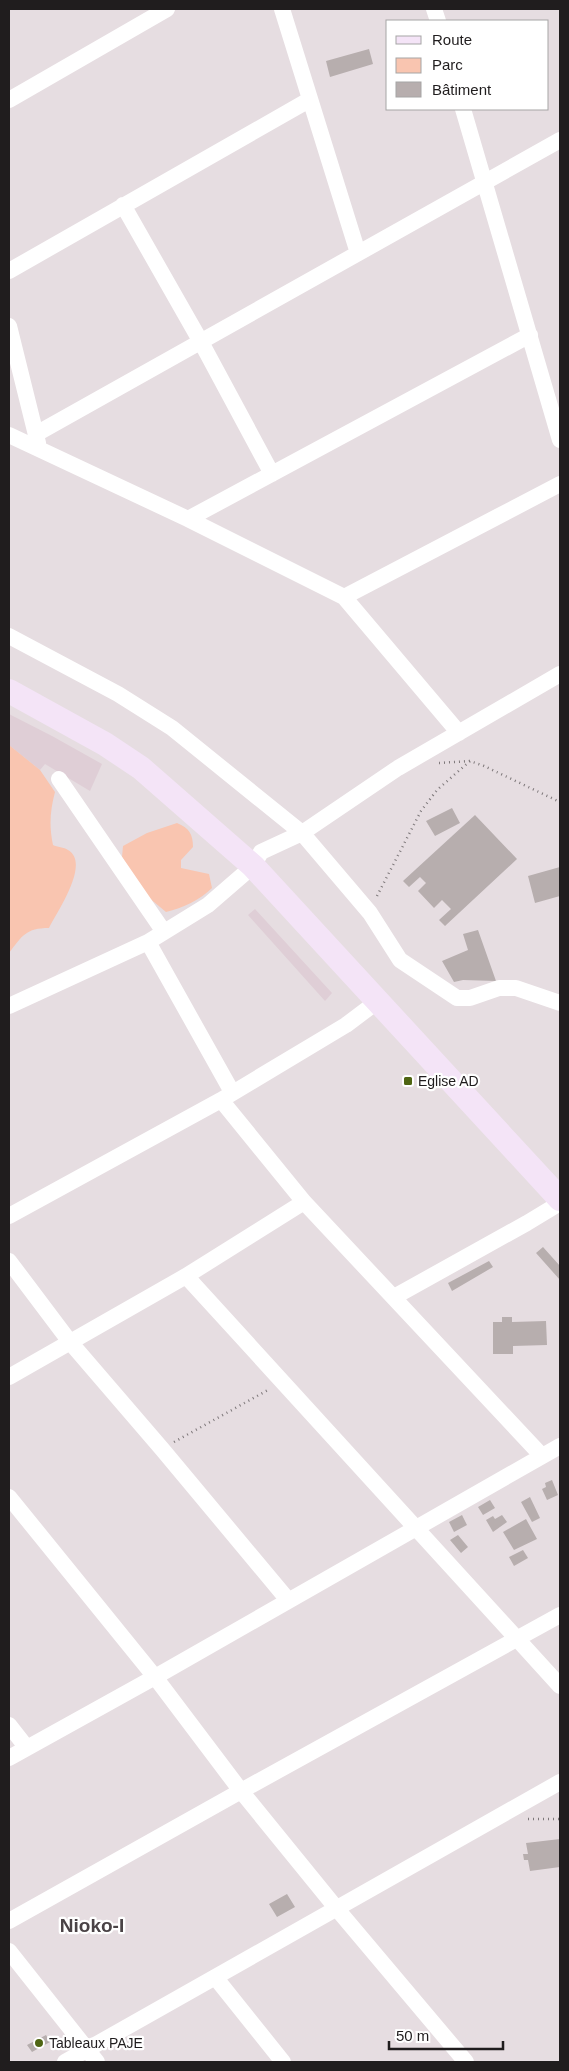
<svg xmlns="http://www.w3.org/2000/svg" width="569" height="2071" font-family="Arial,sans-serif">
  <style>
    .built { fill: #dfced6 }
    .green { fill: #f9c5b0 }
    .building { fill: #b7aeae }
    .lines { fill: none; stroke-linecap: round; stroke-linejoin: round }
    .path { stroke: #7e787a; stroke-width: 2.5; stroke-dasharray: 1 4; stroke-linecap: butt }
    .street { stroke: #fff; stroke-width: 16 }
    .secondary { stroke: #f4e4f7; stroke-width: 24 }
    .poi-dot { fill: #4f6513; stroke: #fff; stroke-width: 2 }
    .labels { text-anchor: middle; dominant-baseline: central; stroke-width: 4.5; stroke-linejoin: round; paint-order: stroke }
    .poi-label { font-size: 14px; fill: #201d1e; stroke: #fff; text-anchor: start }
    .district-label { font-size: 19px; font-weight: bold; fill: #4a4346; stroke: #fff }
  </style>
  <rect width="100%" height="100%" fill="#e6dde1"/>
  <!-- built -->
  <path class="built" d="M9,714L52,736L102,764L90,791L45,764L40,770L9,745Z
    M255,909L332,993L325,1001L248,915Z"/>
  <!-- green -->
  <path class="green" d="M9,745L40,770L55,792C50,811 49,826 53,845C57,847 64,847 68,850C91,863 57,912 49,928C26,928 22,936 9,953Z
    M177,823C189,828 193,834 193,847L181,860V868L209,874L212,888C200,900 183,908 166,912L142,892L122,857L123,846L147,833Z"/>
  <!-- building -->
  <path class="building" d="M369,49L373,64L330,77L326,61Z
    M452,808L460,823L435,836L426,821Z
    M475,815L517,859L445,926L439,920L451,909L442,900L434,908L418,891L426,883L420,877L409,887L403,881Z
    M560,867V896L535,903L528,876Z
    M478,930L496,981L463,980L454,982L442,961L468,950L463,934Z
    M543,1247L560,1266V1280L536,1253Z
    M489,1261L493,1267L452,1291L448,1283Z
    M502,1317H512V1322L546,1321L547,1345L513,1346V1354H493V1322H502Z
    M552,1480L558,1495L547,1500L542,1489L546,1487L545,1483Z
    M530,1497L540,1518L532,1522L521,1502Z
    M490,1500L495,1508L483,1515L478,1507Z
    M462,1515L467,1525L454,1532L449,1522Z
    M502,1515L507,1522L493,1532L486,1520L493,1516L495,1519Z
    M526,1519L537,1539L514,1550L503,1532Z
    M458,1535L468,1547L461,1553L450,1540Z
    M523,1550L528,1558L514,1566L509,1557Z
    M560,1839V1867L530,1871L528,1860H524L523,1854H528L526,1843Z
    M287,1894L295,1907L277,1917L269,1904Z
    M46,2035L50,2042L32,2052L27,2045Z"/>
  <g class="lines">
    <!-- path -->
    <path class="path" d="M439,763L470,761L484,766L560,802
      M377,896L421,811L437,790L470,761
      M174,1442L268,1390
      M528,1819H560"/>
    <!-- street -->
    <path class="street" d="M282,9L358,253
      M434,9L438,21
      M9,100L167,9
      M463,109L560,440
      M123,205L201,342L272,474
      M9,271L309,100
      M9,326L38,443
      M36,434L560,140
      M9,435L188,519L344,597L459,733
      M188,519L530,335
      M344,597L560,484
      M9,636L118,694L172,728L302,833L370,913L400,960L457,998H470L499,988H516L560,1003
      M59,779L164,932
      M148,942L232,1092
      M9,1006L148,942L208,905L253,866L261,852L302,833L398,768L560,674
      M221,1100L304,1202L542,1456
      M9,1216L221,1100L346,1025L378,1001
      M9,1261L70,1342L162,1449L288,1600
      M186,1276L560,1686
      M394,1297L527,1223L560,1203
      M9,1377L186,1276L304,1202
      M9,1497L155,1677L241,1791L337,1909L466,2062
      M9,1725L27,1748
      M9,1758L155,1677L560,1446
      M9,1921L241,1791L560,1615
      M9,1951L97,2062
      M215,1977L283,2062
      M65,2062L560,1782"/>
    <!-- secondary -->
    <path class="secondary" d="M9,691L105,744L141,768L253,866L560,1199"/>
  </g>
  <!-- markers -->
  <g class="poi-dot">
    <rect x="403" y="1076" width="10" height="10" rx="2.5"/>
    <circle cx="39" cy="2043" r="5"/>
  </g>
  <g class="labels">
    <!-- poi labels -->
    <g class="poi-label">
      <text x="418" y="1081">Eglise AD</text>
      <text x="49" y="2043">Tableaux PAJE</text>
    </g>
    <!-- district labels -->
    <g class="district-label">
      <text x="92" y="1925">Nioko-I</text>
    </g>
  </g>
  <!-- border -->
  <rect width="569" height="2071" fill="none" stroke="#201d1e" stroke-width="20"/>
  <!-- legend -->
  <rect x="386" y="20" width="162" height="90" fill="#ffffff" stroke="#a6a5a5"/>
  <rect x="396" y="36" width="25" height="8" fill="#f4e4f7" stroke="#a6a5a5"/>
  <text x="432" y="45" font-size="15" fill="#201d1e">Route</text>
  <rect x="396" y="58" width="25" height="15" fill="#f9c5b0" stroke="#a6a5a5"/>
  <text x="432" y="70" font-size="15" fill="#201d1e">Parc</text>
  <rect x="396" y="82" width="25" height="15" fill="#b7aeae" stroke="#a6a5a5"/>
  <text x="432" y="95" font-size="15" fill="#201d1e">Bâtiment</text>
  <!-- scale -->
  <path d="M389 2041v8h114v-8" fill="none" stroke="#201d1e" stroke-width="2.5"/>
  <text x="396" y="2041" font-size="15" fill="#201d1e" stroke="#ffffff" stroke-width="4" paint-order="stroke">50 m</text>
</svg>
